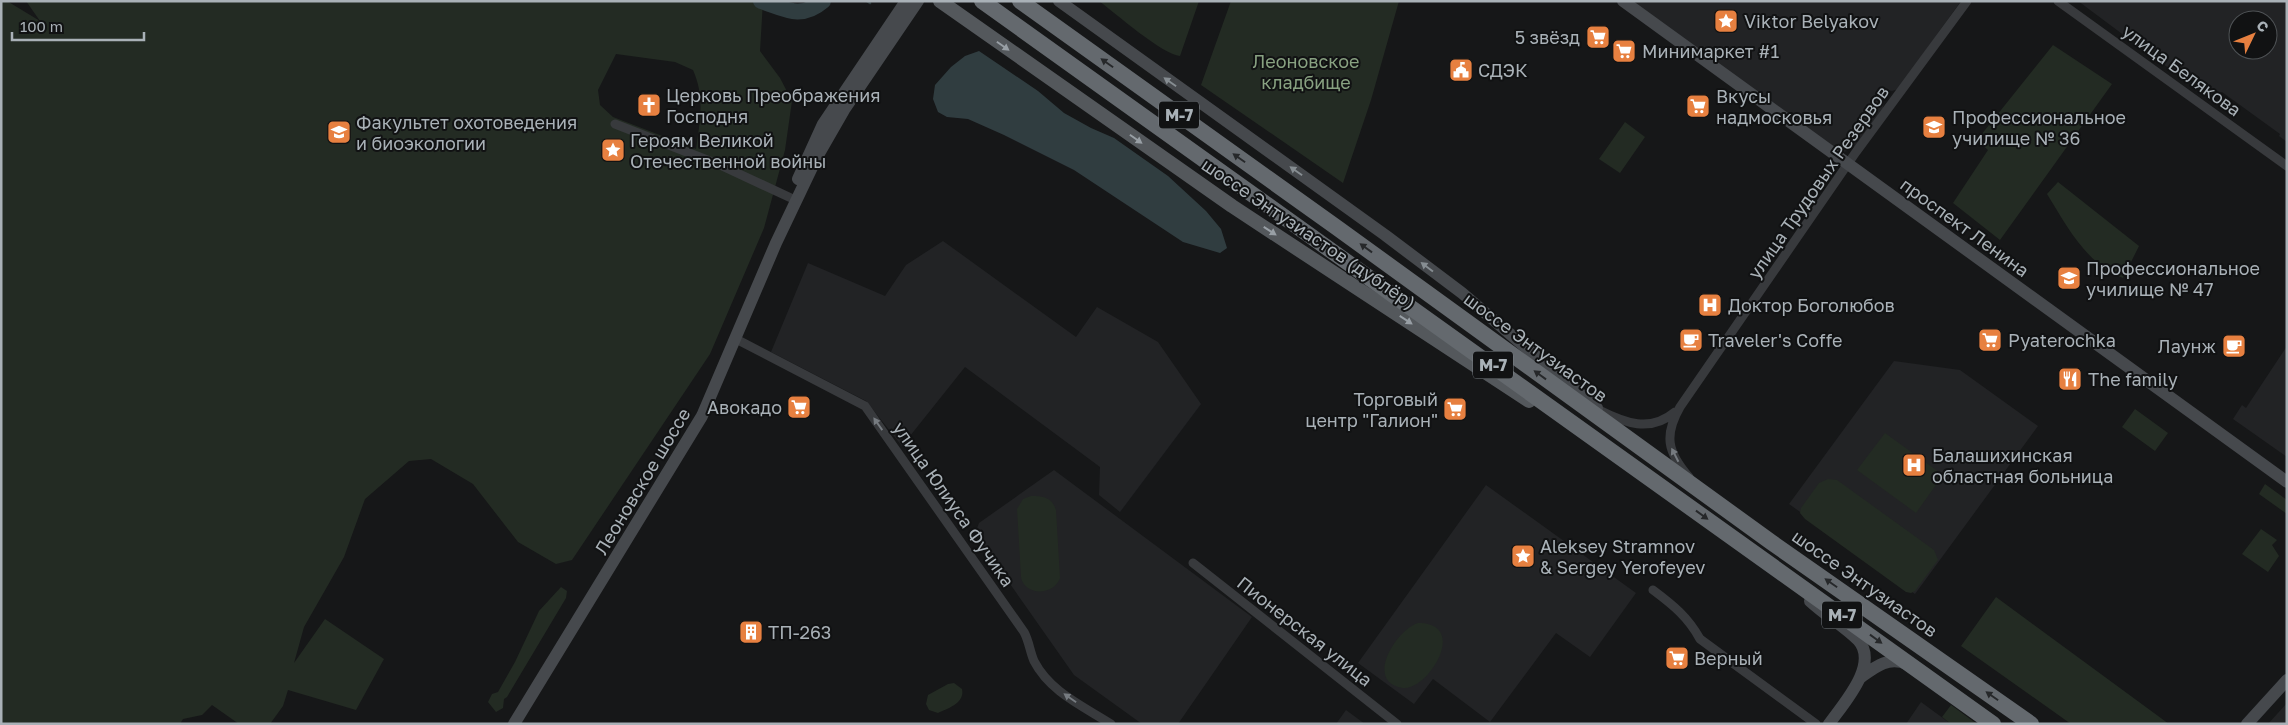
<svg xmlns="http://www.w3.org/2000/svg" width="2288" height="725" font-family="'Golos Text',sans-serif">
  <style>
    .built { fill: #222325; fill-rule: evenodd }
    .green { fill: #232b23; fill-rule: evenodd }
    .water { fill: #303d40 }
    .lines { fill: none; stroke-linecap: round; stroke-linejoin: round }
    .stream { stroke: #303d40; stroke-width: 2.5 }
    .river { stroke: #303d40; stroke-width: 16 }
    .street { stroke: #383a3d; stroke-width: 9 }
    .secondary { stroke: #46494d; stroke-width: 12 }
    .primary { stroke: #54585c; stroke-width: 14 }
    .highway { stroke: #64696e; stroke-width: 16 }
    .oneway { fill: #989fa5 }
    .oneway2 { fill: #26282a }
    .oneway3 { fill: #868d92 }
    .oneway4 { fill: #767b80 }
    .labels { text-anchor: middle; dominant-baseline: central; stroke-width: 4; stroke-linejoin: round; paint-order: stroke }
    .shield { fill: #111213; stroke: #7b8186; stroke-width: 1 }
    .shield-label { font-size: 16px; font-weight: bold; fill: #a9b1b7 }
    .poi-label { font-size: 18px; fill: #a9b1b7; stroke: #111213; text-anchor: start }
    .park-label { font-size: 18px; fill: #88a181; stroke: #111213 }
    .street-label { font-size: 18px; fill: #a9b1b7; stroke: #111213 }
  </style>
  <rect width="100%" height="100%" fill="#161718"/>
  <!-- built -->
  <path class="built" d="M1630,1H1961L1898,89L1892,91L1880,88L1876,95L1884,101L1883,109L1857,145L1849,151L1840,152Z
    M2078,1H2287V142L2279,136L2280,134L2222,92L2210,97L2206,95L2152,56L2153,54L2143,46L2141,48ZM2238,20H2268V50H2238Z
    M943,241L1076,337L1097,307L1158,342L1201,404L1120,512L1099,495L1100,467L965,367L902,446L866,401L771,352L808,263L885,296L906,265Z
    M2287,346V457L2233,419L2242,405L2246,408Z
    M1894,361L1960,370L2038,426L1915,594L1789,504Z
    M1054,470L1252,617L1178,724H1142L1074,675L975,534L979,523Z
    M1486,485L1636,593L1590,657L1556,633L1490,722L1433,679L1414,704L1358,663Z
    M1921,702L1951,724H1906Z
    M2287,703V724H2268Z
    M1346,710L1365,724H1336Z"/>
  <!-- green -->
  <path class="green" d="M1,1H7L40,21L26,1H763L760,51L780,78L792,101L785,150L764,228L710,354L572,560L556,564L518,542L473,484L431,459L409,461L365,499L344,557L304,627L294,663L325,619L384,659L356,710L288,690L283,706L270,724H239L212,705L202,715L183,719L180,724H1ZM616,54L675,62L693,70C705,97 700,121 696,149L613,117L600,105L598,90Z
    M1099,1H1199L1180,56C1163,55 1115,13 1099,1Z
    M1231,1H1399L1371,100L1343,183L1201,85Z
    M2053,45L2112,84L2000,240L1953,203L1988,150L1977,140Z
    M1625,122L1645,137L1620,173L1599,159Z
    M2058,182L2139,246L2123,278C2086,264 2067,226 2047,194Z
    M2135,409L2168,433L2155,451L2122,427Z
    M1885,433L1943,475L1916,513L1857,470Z
    M1828,479L1837,480L1934,550L1938,560L1915,591L1911,593L1906,592L1805,519L1800,513L1801,508L1819,483Z
    M2265,484L2287,500V514L2259,494Z
    M1031,496C1043,496 1052,497 1056,510L1060,578C1054,596 1024,596 1021,577L1017,509L1023,499Z
    M2261,529L2277,540L2272,545L2279,556L2268,572L2242,554Z
    M561,587L567,591L566,598L507,697L504,699L503,708L496,712L488,702L492,694L498,692L515,662L539,611Z
    M1996,597L2169,724H2071L1961,646Z
    M1418,623C1470,623 1428,691 1403,688C1363,682 1397,629 1418,623Z
    M954,683L962,689C965,703 949,708 938,713L929,710L926,704L928,695L948,684Z
    M1951,705L1977,724H1951L1942,717Z"/>
  <!-- water -->
  <path class="water" d="M979,51L1038,91L1064,113L1091,128L1114,138L1168,176L1206,211L1221,229L1227,248L1220,253L1183,242L1074,170L1004,135L968,119L947,117L938,112L933,99L935,85L951,67L965,56Z"/>
  <g class="lines">
    <!-- stream -->
    <path class="stream" d="M867,1L870,3"/>
    <!-- river -->
    <path class="river" d="M761,1C785,9 801,20 823,1"/>
    <!-- street -->
    <path class="street" d="M2058,1L2287,166
      M615,124L720,165L791,198
      M736,339L865,406L1024,632C1029,641 1030,652 1034,661C1050,692 1083,706 1111,724
      M1599,410C1625,423 1650,433 1675,412
      M1689,477C1667,452 1664,435 1680,407L1856,152L1967,1
      M1193,563L1397,724
      M1653,590C1673,605 1688,617 1700,639L1816,724"/>
    <!-- secondary -->
    <path class="secondary" d="M1059,1L1385,235L1462,293L1597,408
      M1623,1L2287,482
      M798,179L823,124L906,1
      M1810,601C1825,615 1844,626 1858,640C1880,664 1843,704 1829,724
      M1860,678C1875,667 1888,656 1907,664
      M514,724L702,416L776,243L817,157L844,110L918,1
      M2247,724L2287,680"/>
    <!-- primary -->
    <path class="primary" d="M940,1L1232,206L1529,401"/>
    <!-- highway -->
    <path class="highway" d="M982,1L1993,724
      M1020,1L1336,227L1771,542L2031,724"/>
  </g>
  <!-- one-way arrows -->
  <defs><path id="oneway-solid" d="M-6-.8H1V-3.2L6.5 0L1 3.2V.8H-6Z" transform="scale(1.25)"/></defs>
  <g class="oneway">
    <use href="#oneway-solid" transform="translate(1003 46) rotate(35)"/>
    <use href="#oneway-solid" transform="translate(1136 139) rotate(35)"/>
    <use href="#oneway-solid" transform="translate(1270 231) rotate(33)"/>
    <use href="#oneway-solid" transform="translate(1406 320) rotate(33)"/>
  </g>
  <g class="oneway2">
    <use href="#oneway-solid" transform="translate(1107 63) rotate(-145)"/>
    <use href="#oneway-solid" transform="translate(1239 158) rotate(-145)"/>
    <use href="#oneway-solid" transform="translate(1366 248) rotate(-144)"/>
    <use href="#oneway-solid" transform="translate(1540 375) rotate(-144)"/>
    <use href="#oneway-solid" transform="translate(1702 515) rotate(36)"/>
    <use href="#oneway-solid" transform="translate(1831 583) rotate(-145)"/>
    <use href="#oneway-solid" transform="translate(1876 639) rotate(36)"/>
    <use href="#oneway-solid" transform="translate(1992 696) rotate(-145)"/>
  </g>
  <g class="oneway3">
    <use href="#oneway-solid" transform="translate(1170 82) rotate(-145)"/>
    <use href="#oneway-solid" transform="translate(1296 171) rotate(-145)"/>
    <use href="#oneway-solid" transform="translate(1427 267) rotate(-143)"/>
  </g>
  <g class="oneway4">
    <use href="#oneway-solid" transform="translate(878 424) rotate(-125)"/>
    <use href="#oneway-solid" transform="translate(1675 455) rotate(-117)"/>
    <use href="#oneway-solid" transform="translate(1070 698) rotate(-145)"/>
  </g>
  <!-- icons -->
  <defs>
    <g id="sight-square" transform="scale(1.25)"><rect x="-9" y="-9" width="18" height="18" rx="4" fill="#e78040" stroke="#111213"/><path d="M0-6L1.8-2.2L6-1.7L2.9 1.2L3.7 5.4L0 3.3L-3.7 5.4L-2.9 1.2L-6-1.7L-1.8-2.2Z" fill="#fff"/></g>
    <g id="supermarket-square" transform="scale(1.25)"><rect x="-9" y="-9" width="18" height="18" rx="4" fill="#e78040" stroke="#111213"/><path d="M-6-5.5h2.5l.6 2H6L4.5 2H-2.5L-4.4-4H-6ZM-1.5 3.2a1.3 1.3 0 1 0 .1 0ZM3 3.2a1.3 1.3 0 1 0 .1 0Z" fill="#fff"/></g>
    <g id="civic-square" transform="scale(1.25)"><rect x="-9" y="-9" width="18" height="18" rx="4" fill="#e78040" stroke="#111213"/><path d="M-.6-6.5H3V-4.5H.6V-3L4-1V1h2V6H-6V1h2V-1L-.6-3ZM-1.2 2.5V6h2.4V2.5Z" fill="#fff"/></g>
    <g id="church-square" transform="scale(1.25)"><rect x="-9" y="-9" width="18" height="18" rx="4" fill="#e78040" stroke="#111213"/><path d="M-1.2-6h2.4v3.5h3.3v2.4h-3.3V6h-2.4V-.1h-3.3v-2.4h3.3Z" fill="#fff"/></g>
    <g id="university-square" transform="scale(1.25)"><rect x="-9" y="-9" width="18" height="18" rx="4" fill="#e78040" stroke="#111213"/><path d="M0-5L7-2L0 1L-7-2ZM-4 1L0 2.5L4 1V4Q0 6-4 4Z" fill="#fff"/></g>
    <g id="hospital-square" transform="scale(1.25)"><rect x="-9" y="-9" width="18" height="18" rx="4" fill="#e78040" stroke="#111213"/><path d="M-5-5h3v3.5h4V-5h3V5h-3V1.5h-4V5h-3Z" fill="#fff"/></g>
    <g id="cafe-square" transform="scale(1.25)"><rect x="-9" y="-9" width="18" height="18" rx="4" fill="#e78040" stroke="#111213"/><path d="M-5.5-4.5H6V0H3Q3 3.5 0 3.5H-2.5Q-5.5 3.5-5.5 0ZM3-3.2v2h1.7v-2ZM-6 4.5H4V6H-6Z" fill="#fff"/></g>
    <g id="restaurant-square" transform="scale(1.25)"><rect x="-9" y="-9" width="18" height="18" rx="4" fill="#e78040" stroke="#111213"/><path d="M-5-6h1v4h1v-4h1v4h1v-4h1v5L-1.5 .5V6h-2V.5L-5-1ZM5-6V6H3V1.5H1.5Q1.5-4 5-6Z" fill="#fff"/></g>
    <g id="building-square" transform="scale(1.25)"><rect x="-9" y="-9" width="18" height="18" rx="4" fill="#e78040" stroke="#111213"/><path d="M-4-6H4V6H1V3H-1V6H-4ZM-2.5-4.3h1.7v1.8h-1.7ZM.8-4.3h1.7v1.8H.8ZM-2.5-1h1.7V.8h-1.7ZM.8-1h1.7V.8H.8Z" fill="#fff"/></g>
  </defs>
  <g fill-rule="evenodd">
    <use href="#sight-square" x="1726" y="21"/>
    <use href="#supermarket-square" x="1598" y="37"/>
    <use href="#supermarket-square" x="1624" y="51"/>
    <use href="#civic-square" x="1461" y="70"/>
    <use href="#church-square" x="649" y="105"/>
    <use href="#supermarket-square" x="1698" y="106"/>
    <use href="#university-square" x="1934" y="127"/>
    <use href="#university-square" x="339" y="132"/>
    <use href="#sight-square" x="613" y="150"/>
    <use href="#university-square" x="2069" y="278"/>
    <use href="#hospital-square" x="1710" y="305"/>
    <use href="#cafe-square" x="1691" y="340"/>
    <use href="#supermarket-square" x="1990" y="340"/>
    <use href="#cafe-square" x="2234" y="346"/>
    <use href="#restaurant-square" x="2070" y="379"/>
    <use href="#supermarket-square" x="799" y="407"/>
    <use href="#supermarket-square" x="1455" y="409"/>
    <use href="#hospital-square" x="1914" y="465"/>
    <use href="#sight-square" x="1523" y="556"/>
    <use href="#building-square" x="751" y="632"/>
    <use href="#supermarket-square" x="1677" y="658"/>
  </g>
  <g class="labels">
    <!-- shield labels -->
    <g class="shield">
      <rect x="1159" y="101.5" width="40" height="27" rx="4"/>
      <rect x="1473" y="351.5" width="40" height="27" rx="4"/>
      <rect x="1822" y="601.5" width="40" height="27" rx="4"/>
    </g>
    <g class="shield-label">
      <text x="1179" y="115">М-7</text>
      <text x="1493" y="365">М-7</text>
      <text x="1842" y="615">М-7</text>
    </g>
    <!-- poi labels -->
    <g class="poi-label">
      <text x="1744" y="21">Viktor Belyakov</text>
      <text x="1580" y="37" text-anchor="end">5 звёзд</text>
      <text x="1642" y="51">Минимаркет #1</text>
      <text x="1478" y="70">СДЭК</text>
      <text x="666" y="95">Церковь Преображения<tspan x="666" dy="21">Господня</tspan></text>
      <text x="1716" y="96">Вкусы<tspan x="1716" dy="21">надмосковья</tspan></text>
      <text x="1952" y="117">Профессиональное<tspan x="1952" dy="21">училище № 36</tspan></text>
      <text x="356" y="122">Факультет охотоведения<tspan x="356" dy="21">и биоэкологии</tspan></text>
      <text x="630" y="140">Героям Великой<tspan x="630" dy="21">Отечественной войны</tspan></text>
      <text x="2086" y="268">Профессиональное<tspan x="2086" dy="21">училище № 47</tspan></text>
      <text x="1728" y="305">Доктор Боголюбов</text>
      <text x="1708" y="340">Traveler's Coffe</text>
      <text x="2008" y="340">Pyaterochka</text>
      <text x="2216" y="346" text-anchor="end">Лаунж</text>
      <text x="2088" y="379">The family</text>
      <text x="1438" y="399" text-anchor="end">Торговый<tspan x="1438" dy="21">центр "Галион"</tspan></text>
      <text x="782" y="407" text-anchor="end">Авокадо</text>
      <text x="1932" y="455">Балашихинская<tspan x="1932" dy="21">областная больница</tspan></text>
      <text x="1540" y="546">Aleksey Stramnov<tspan x="1540" dy="21">&amp; Sergey Yerofeyev</tspan></text>
      <text x="768" y="632">ТП-263</text>
      <text x="1694" y="658">Верный</text>
    </g>
    <!-- park labels -->
    <g class="park-label">
      <text x="1306" y="61">Леоновское<tspan x="1306" dy="21">кладбище</tspan></text>
    </g>
    <!-- street labels -->
    <g class="street-label">
      <text transform="translate(2182 70) rotate(36)">улица Белякова</text>
      <text transform="translate(1818 182) rotate(-55)">улица Трудовых Резервов</text>
      <text transform="translate(1965 227) rotate(36)">проспект Ленина</text>
      <text transform="translate(1309 233) rotate(34)">шоссе Энтузиастов (дублёр)</text>
      <text transform="translate(1536 347) rotate(36)">шоссе Энтузиастов</text>
      <text transform="translate(642 481) rotate(-59)">Леоновское шоссе</text>
      <text transform="translate(954 504) rotate(55)">улица Юлиуса Фучика</text>
      <text transform="translate(1865 583) rotate(35)">шоссе Энтузиастов</text>
      <text transform="translate(1305 631) rotate(38)">Пионерская улица</text>
    </g>
  </g>
  <!-- border -->
  <rect width="2288" height="725" fill="none" stroke="#a9b1b7" stroke-width="5"/>
  <!-- north arrow -->
  <g transform="translate(2253 35) rotate(47)"><circle r="24" fill="#111213" stroke="#4e5255"/>
  <path d="M0-4L9 19L0 12L-9 19Z" fill="#e78040"/>
  <text y="-8" font-size="14" font-weight="bold" text-anchor="middle" fill="#a9b1b7">С</text>
  </g>
  <!-- scale -->
  <path d="M12 32v8h132v-8" fill="none" stroke="#a9b1b7" stroke-width="2.5"/>
  <text x="20" y="32" font-size="15" fill="#a9b1b7" stroke="#111213" stroke-width="4" paint-order="stroke">100 m</text>
</svg>
